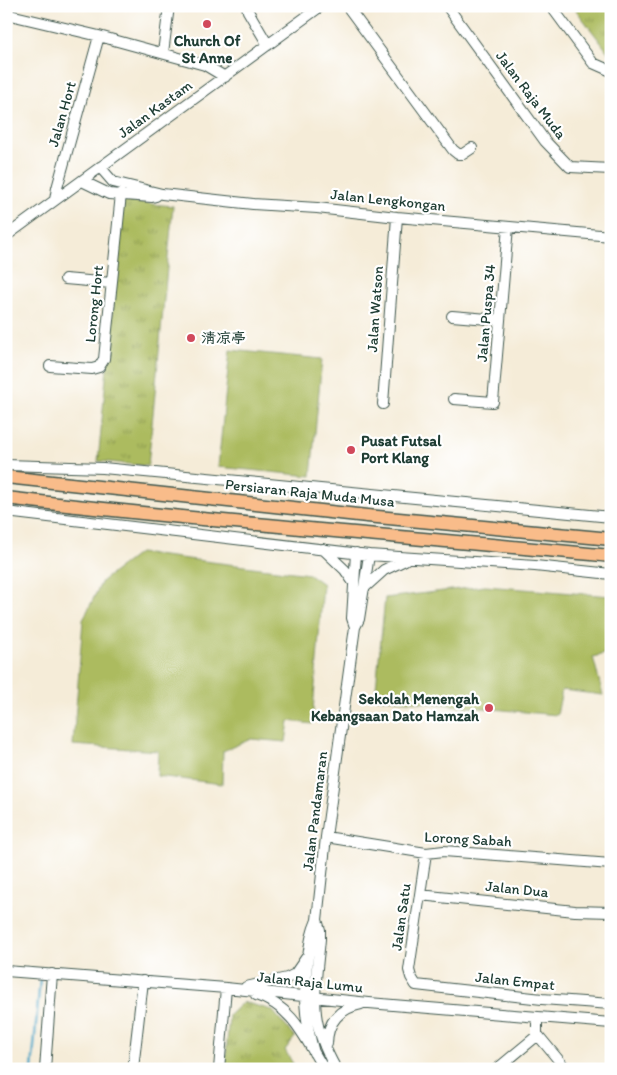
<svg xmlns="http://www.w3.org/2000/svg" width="617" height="1075" font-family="Itim,'LXGW WenKai TC',sans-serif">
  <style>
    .grass { fill: url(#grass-tufts); stroke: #667c49 }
    .garden { fill: #acbb5e; stroke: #667c49 }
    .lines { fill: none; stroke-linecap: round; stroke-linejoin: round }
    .stream { stroke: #4aa7c8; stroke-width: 2.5 }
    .minor-casing { stroke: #3f574d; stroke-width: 12 }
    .major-casing { stroke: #3f574d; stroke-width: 15 }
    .minor { stroke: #fff; stroke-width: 10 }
    .major { stroke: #f9bc8a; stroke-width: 12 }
    .poi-dot { fill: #d1495b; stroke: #fff; stroke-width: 2 }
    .labels { text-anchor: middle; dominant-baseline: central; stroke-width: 4.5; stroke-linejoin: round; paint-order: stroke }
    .poi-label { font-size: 15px; font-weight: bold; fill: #1f3d34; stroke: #fff; text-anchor: start }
    .street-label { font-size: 15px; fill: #1f3d34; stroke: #fff }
  </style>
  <defs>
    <pattern id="grass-tufts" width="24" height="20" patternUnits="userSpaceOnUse" patternTransform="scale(1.25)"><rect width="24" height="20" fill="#acbb5e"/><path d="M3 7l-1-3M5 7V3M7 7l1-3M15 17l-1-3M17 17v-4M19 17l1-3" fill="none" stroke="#8b994e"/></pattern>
  </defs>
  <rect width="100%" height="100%" fill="#fff"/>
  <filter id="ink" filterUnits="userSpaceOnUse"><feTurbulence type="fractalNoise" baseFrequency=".02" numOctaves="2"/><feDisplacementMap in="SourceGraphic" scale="10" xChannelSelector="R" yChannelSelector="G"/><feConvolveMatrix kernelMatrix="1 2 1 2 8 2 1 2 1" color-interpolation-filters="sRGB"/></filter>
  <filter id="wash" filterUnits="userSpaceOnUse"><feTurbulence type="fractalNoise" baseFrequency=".0096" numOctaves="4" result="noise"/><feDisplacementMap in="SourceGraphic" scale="20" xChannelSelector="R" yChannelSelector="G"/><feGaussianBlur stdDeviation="1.12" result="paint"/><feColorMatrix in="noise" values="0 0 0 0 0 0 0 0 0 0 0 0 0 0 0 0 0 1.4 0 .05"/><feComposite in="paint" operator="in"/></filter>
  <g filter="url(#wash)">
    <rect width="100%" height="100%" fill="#f5ecd8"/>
    <!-- grass -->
    <path class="grass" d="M573,6H611V56Z
      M123,201L173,206L148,466L98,461Z
      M243,1002L272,1010L295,1037L285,1050L296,1069H225L229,1015Z"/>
    <!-- garden -->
    <path class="garden" d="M230,350L322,359L311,476L218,467Z
      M139,553L309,574L323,584L312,724L289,721L286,742L251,739L223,751L222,784L157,776L158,751L73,745L83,620L102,581Z
      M485,586L611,596V652L593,657L603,695L562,690L557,715L375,698L385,598Z"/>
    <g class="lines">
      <!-- stream -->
      <path class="stream" d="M32,1069L40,979"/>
    </g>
  </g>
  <g filter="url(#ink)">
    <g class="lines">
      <!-- minor casing -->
      <g class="minor-casing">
        <path id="minor" d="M247,6L248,11L268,45
          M347,6L453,150L458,154H463L472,148
          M447,6L545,141L570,167L611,169
          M551,6L593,63L611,71
          M6,14L99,36L205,65L225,77
          M163,53L169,6
          M100,167L113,182L162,194L253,204L317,208L397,217L611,236
          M82,181L109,194L152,197L156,196
          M55,200L57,188L99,36
          M6,236L321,6
          M65,279L111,283
          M452,316L500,320
          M50,366L92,369L99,367L104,359L121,194
          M454,399L493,402L508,227
          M383,404L397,217
          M6,465L103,468L611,517
          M6,512L369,555L535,566L611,574
          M323,549L345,570L354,583
          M364,588L384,570L405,560
          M355,627L352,618L356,553
          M326,837L426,853L444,851L611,864
          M426,853L409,970L411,977L416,985L542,999L611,1004
          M420,895L575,911L611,912
          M6,971L226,988L369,1003L611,1023
          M246,987L287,978L295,974L306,958
          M256,995C294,1007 305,1039 324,1069
          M537,1017V1034L566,1069
          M327,1044C327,1022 340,1008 361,1004
          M314,1053C304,1017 303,994 308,957C310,943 311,934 317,920
          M45,1069L52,974
          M133,1069L143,981
          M219,1069L226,988
          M336,1069C327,1053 318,1032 316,1014C313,990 318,963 320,939V930L317,920L326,837L355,627L359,619L369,555
          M497,1069L538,1035"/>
      </g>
      <!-- major casing -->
      <g class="major-casing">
        <path id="major" d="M6,477L367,516L611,539
          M6,498C207,522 409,537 611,556"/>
      </g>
      <!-- minor -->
      <use href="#minor" class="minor"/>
      <!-- major -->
      <use href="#major" class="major"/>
    </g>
  </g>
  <!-- markers -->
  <g class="poi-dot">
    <circle cx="207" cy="24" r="5"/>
    <circle cx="191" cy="338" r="5"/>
    <circle cx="351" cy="450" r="5"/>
    <circle cx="489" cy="708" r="5"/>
  </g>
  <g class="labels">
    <!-- poi labels -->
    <g class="poi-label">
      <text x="207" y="41" text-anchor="middle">Church Of<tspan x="207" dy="17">St Anne</tspan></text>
      <text x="201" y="338">清凉亭</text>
      <text x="361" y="441">Pusat Futsal<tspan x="361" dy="17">Port Klang</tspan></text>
      <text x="479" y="699" text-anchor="end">Sekolah Menengah<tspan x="479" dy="17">Kebangsaan Dato Hamzah</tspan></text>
    </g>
    <!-- street labels -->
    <g class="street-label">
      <text transform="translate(531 95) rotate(53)">Jalan Raja Muda</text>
      <text transform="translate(155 109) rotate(-36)">Jalan Kastam</text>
      <text transform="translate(62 114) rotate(-74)">Jalan Hort</text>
      <text transform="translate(388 200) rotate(6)">Jalan Lengkongan</text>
      <text transform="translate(94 304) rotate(-84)">Lorong Hort</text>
      <text transform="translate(375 309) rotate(-86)">Jalan Watson</text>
      <text transform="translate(486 313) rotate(-85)">Jalan Puspa 34</text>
      <text transform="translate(310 493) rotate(6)">Persiaran Raja Muda Musa</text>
      <text transform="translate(315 811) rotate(-83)">Jalan Pandamaran</text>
      <text transform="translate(468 839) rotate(3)">Lorong Sabah</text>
      <text transform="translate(517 889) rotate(6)">Jalan Dua</text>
      <text transform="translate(401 917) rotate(-82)">Jalan Satu</text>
      <text transform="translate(515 981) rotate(6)">Jalan Empat</text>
      <text transform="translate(310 982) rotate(6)">Jalan Raja Lumu</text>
    </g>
  </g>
  <!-- margin -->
  <rect width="617" height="1075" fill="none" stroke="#fff" stroke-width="25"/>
</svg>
